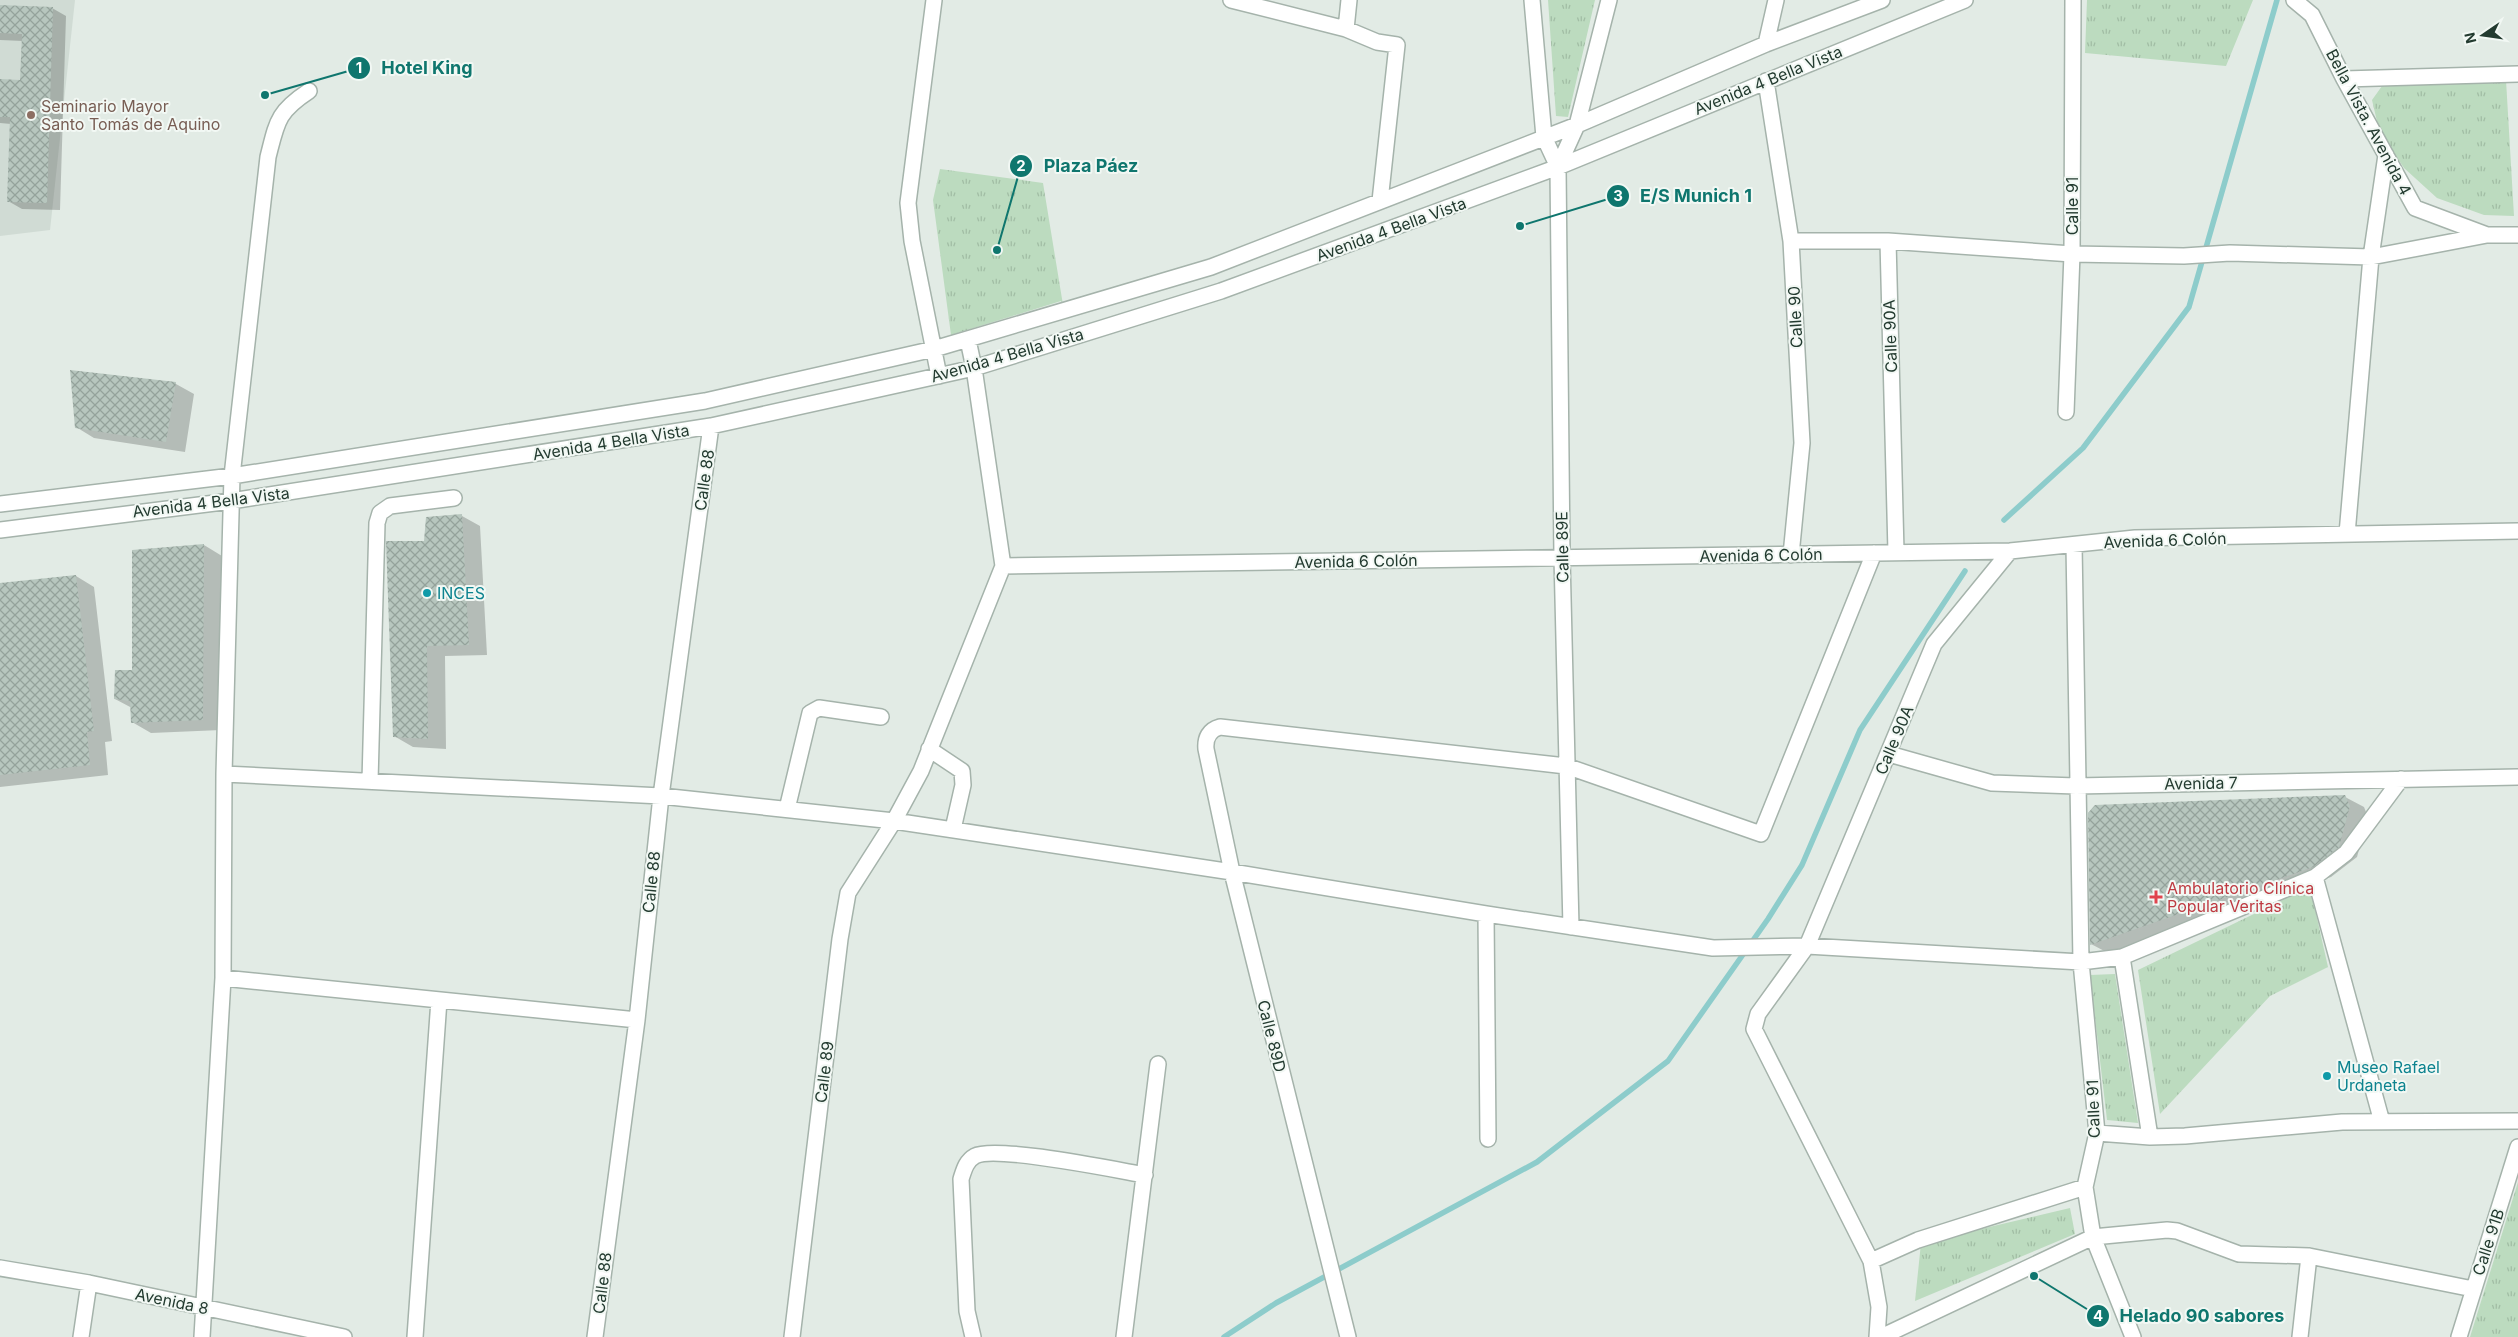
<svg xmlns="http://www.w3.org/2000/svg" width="2518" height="1337" font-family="Inter,sans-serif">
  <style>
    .built { fill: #d0dbd4 }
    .park { fill: url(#park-tufts) }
    .shadow { fill: #0003 }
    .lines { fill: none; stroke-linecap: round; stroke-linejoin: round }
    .stream { stroke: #8dcccb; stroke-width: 5.5 }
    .building { fill: url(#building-cross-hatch) }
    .minor-casing { stroke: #a5b3ab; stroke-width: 18 }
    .minor { stroke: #fff; stroke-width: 15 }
    .education-dot { fill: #8d6e63; stroke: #f2f8f4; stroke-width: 2 }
    .culture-dot { fill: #0f9aa8; stroke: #f2f8f4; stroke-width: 2 }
    .health-dot { fill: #e0444e; stroke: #f2f8f4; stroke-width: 2 }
    .labels { text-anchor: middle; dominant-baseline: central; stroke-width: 4; stroke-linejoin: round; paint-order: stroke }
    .street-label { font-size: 16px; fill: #233b30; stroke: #f2f8f4 }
    .education-label { font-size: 16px; fill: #785e54; stroke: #f2f8f4; text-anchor: start }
    .culture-label { font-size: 16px; fill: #0d838f; stroke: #f2f8f4; text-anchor: start }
    .health-label { font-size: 16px; fill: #be3a42; stroke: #f2f8f4; text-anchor: start }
    .leader { fill: none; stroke: #0f766e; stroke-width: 2 }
    .callout-dot { fill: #0f766e; stroke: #f2f8f4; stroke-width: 2 }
    .mark-label { font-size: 15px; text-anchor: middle; font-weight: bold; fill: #fff }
    .callout-label { font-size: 18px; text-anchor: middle; font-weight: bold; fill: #0f766e; stroke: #f2f8f4; stroke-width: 4; stroke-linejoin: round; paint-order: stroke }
  </style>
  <defs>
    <pattern id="park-tufts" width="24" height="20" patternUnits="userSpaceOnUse" patternTransform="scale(1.25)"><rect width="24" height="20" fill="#bcdbbf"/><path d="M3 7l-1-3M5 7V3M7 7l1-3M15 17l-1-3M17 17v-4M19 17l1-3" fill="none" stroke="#a1bda4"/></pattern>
    <pattern id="building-cross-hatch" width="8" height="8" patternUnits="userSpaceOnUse" patternTransform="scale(1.25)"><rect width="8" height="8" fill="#b7c6be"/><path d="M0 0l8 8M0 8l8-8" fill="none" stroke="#94a29b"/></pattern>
  </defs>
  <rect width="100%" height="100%" fill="#e2ebe5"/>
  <!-- built -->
  <path class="built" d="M0,0H75L50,230L0,236Z"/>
  <!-- park -->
  <path class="park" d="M1548,0H1595L1568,117L1556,116Z
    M2087,0H2253L2226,66L2085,53Z
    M2506,80L2514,216L2484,215L2437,198L2404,168L2379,130L2372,100L2382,86Z
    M940,169L1043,183L1064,311L1061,301L951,335L933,200Z
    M2310,887L2328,967L2270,996L2160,1114L2138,970Z
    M2115,974L2138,1123L2107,1120L2090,975Z
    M2518,1182V1337H2470Z
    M2070,1208L2075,1234L1915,1301L1921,1243Z"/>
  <!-- shadow -->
  <path class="shadow" d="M0,6L52,8L66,16L60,210L22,209L8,201L11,124L0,123V81H22L23,41L0,40Z
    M72,371L176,384L194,394L185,452L94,438L76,427Z
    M462,516L480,526L487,655L445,656L446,749L413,747L394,736L426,542Z
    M204,545L222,556L221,730L151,733L132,722V708L115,699L133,671Z
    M76,576L94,587L112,741L105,742L108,775L0,787V584Z
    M2345,797L2364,807L2368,817L2357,857L2331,877L2110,954L2091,944Z"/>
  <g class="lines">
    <!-- stream -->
    <path class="stream" d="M2004,520L2083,448L2189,307L2277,0
      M1224,1337L1276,1303L1537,1162L1668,1061L1768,919L1802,865L1860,730L1965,571"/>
  </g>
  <!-- building -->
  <path class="building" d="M0,5L53,7L47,203L7,202L10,117H0V79L20,80L22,34L0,33Z
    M70,370L176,382L166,442L75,428Z
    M462,514L469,645L427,646L428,739L393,737L386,541H424L426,517Z
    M204,544L203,720L131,723L130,701L114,699L115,670H132V550Z
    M76,575L94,731L87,732L90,765L0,775V583Z
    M2345,795L2350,806L2339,847L2313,867L2090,945L2088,813L2095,805Z"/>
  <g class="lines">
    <!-- minor casing -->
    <g class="minor-casing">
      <path id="minor" d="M934,0L908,203L912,241L939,376
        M1231,0L1346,29L1377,42L1397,45L1380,201
        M1532,0L1544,137L1558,167
        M2294,0L2312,15L2344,79L2415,208L2487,235H2518
        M1346,29L1349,0
        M1766,44L1776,0
        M2344,79L2518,74
        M1766,81L1791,241L1802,443L1791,555
        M1791,241H1888L2072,254L2184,256L2230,253L2371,257L2487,235
        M1888,241L1896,552
        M2066,412L2072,254L2073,0
        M0,504L232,476L705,401L934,349L1211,267L1577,125L1766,44L1882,0
        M0,530L231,501L711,426L974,368L1221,291L1558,167L1965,0
        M2347,534L2371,257L2386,155
        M2074,545L2081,962L2097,1133L2085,1187L2093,1237L2133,1337
        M1003,566L2010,551L2135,538L2518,531
        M929,749L962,771L963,785L953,829
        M1889,754L1992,783L2076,786L2518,777
        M224,774L661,796L894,821L1232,872L1486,914L1713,948L1807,946L2081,962L2122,957L2315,877L2346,853L2401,779
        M370,781L377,523L380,513L390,506L454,498
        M787,809L810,713L819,708L881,717
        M2315,877L2382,1122
        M1486,914L1488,1139
        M1571,927L1562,557L1558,167L1577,125L1609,0
        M2122,957L2150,1137
        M223,978L637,1020
        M2097,1133L2150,1137L2185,1136L2342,1122L2518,1121
        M1871,1261L1918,1240L2085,1187
        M0,1268L89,1283L344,1337
        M81,1337L89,1283
        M202,1337L223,978L224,774L232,476L268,157C277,122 277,112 309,91
        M415,1337L439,1000
        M595,1337L637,1020L661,796L711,426
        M792,1337L840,939L848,893L894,821L921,771L1003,566L974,368L968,340
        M973,1337L967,1311L961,1179C964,1170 966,1161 975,1156C995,1145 1116,1170 1145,1175
        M1124,1337L1158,1064
        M1348,1337L1232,872L1206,749C1205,738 1209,730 1220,727L1566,766L1761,834L1874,553
        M1877,1337L1879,1307L1871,1261L1754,1029L1758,1014L1807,946L1934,644L2010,551
        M1881,1337L2093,1237L2167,1230L2177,1231L2239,1254L2309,1256L2473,1289
        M2300,1337L2309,1256
        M2459,1337L2518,1147"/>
    </g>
    <!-- minor -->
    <use href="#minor" class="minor"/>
  </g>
  <!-- markers -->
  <circle class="education-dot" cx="31" cy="115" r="5"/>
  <g class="culture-dot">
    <circle cx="427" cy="593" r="5"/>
    <circle cx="2327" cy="1076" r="5"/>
  </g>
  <path class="health-dot" d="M2153.5 889.5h5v5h5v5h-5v5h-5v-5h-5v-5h5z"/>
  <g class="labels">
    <!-- street labels -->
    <g class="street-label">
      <text transform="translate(1768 80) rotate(-22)">Avenida 4 Bella Vista</text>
      <text transform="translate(2369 122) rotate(62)">Bella Vista. Avenida 4</text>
      <text transform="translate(2072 206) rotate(-90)">Calle 91</text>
      <text transform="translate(1391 229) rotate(-20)">Avenida 4 Bella Vista</text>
      <text transform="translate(1795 317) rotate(-93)">Calle 90</text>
      <text transform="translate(1890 336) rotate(-92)">Calle 90A</text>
      <text transform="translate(1007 355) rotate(-16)">Avenida 4 Bella Vista</text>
      <text transform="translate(611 442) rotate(-9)">Avenida 4 Bella Vista</text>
      <text transform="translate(704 480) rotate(-82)">Calle 88</text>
      <text transform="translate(211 502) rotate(-7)">Avenida 4 Bella Vista</text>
      <text transform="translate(2165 540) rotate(-2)">Avenida 6 Colón</text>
      <text transform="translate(1562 547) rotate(-91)">Calle 89E</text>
      <text transform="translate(1761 555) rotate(-1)">Avenida 6 Colón</text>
      <text transform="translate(1356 561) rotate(-1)">Avenida 6 Colón</text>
      <text transform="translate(1894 740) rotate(-67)">Calle 90A</text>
      <text transform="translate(2201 783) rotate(-1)">Avenida 7</text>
      <text transform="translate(651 882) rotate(-84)">Calle 88</text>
      <text transform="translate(1272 1036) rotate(76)">Calle 89D</text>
      <text transform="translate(824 1072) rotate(-83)">Calle 89</text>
      <text transform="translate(2093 1109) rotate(-92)">Calle 91</text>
      <text transform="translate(2488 1242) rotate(-72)">Calle 91B</text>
      <text transform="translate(602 1283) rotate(-83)">Calle 88</text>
      <text transform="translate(172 1301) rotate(12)">Avenida 8</text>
    </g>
    <!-- education labels -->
    <g class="education-label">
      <text x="41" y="106">Seminario Mayor<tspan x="41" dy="18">Santo Tomás de Aquino</tspan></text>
    </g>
    <!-- culture labels -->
    <g class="culture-label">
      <text x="437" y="593">INCES</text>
      <text x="2337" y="1067">Museo Rafael<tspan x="2337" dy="18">Urdaneta</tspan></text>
    </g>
    <!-- health labels -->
    <g class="health-label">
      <text x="2167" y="888">Ambulatorio Clínica<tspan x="2167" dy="18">Popular Veritas</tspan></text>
    </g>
  </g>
  <!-- callouts -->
  <path class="leader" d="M265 95L359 68M997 250L1021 166M1520 226L1618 196M2034 1276L2098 1316"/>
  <g class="callout-dot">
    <circle cx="265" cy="95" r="5"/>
    <circle cx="997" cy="250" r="5"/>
    <circle cx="1520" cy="226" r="5"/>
    <circle cx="2034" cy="1276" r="5"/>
    <circle cx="359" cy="68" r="12"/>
    <circle cx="1021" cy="166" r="12"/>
    <circle cx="1618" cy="196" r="12"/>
    <circle cx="2098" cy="1316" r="12"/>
  </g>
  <g class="mark-label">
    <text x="359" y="73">1</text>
    <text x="1021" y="171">2</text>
    <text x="1618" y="201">3</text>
    <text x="2098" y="1321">4</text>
  </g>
  <g class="callout-label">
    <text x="427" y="74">Hotel King</text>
    <text x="1091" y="172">Plaza Páez</text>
    <text x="1696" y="202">E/S Munich 1</text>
    <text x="2202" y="1322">Helado 90 sabores</text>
  </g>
  <!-- north arrow -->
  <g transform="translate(2483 35) rotate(257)" stroke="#f2f8f4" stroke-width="4" paint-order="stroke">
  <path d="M0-4L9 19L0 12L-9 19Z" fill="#233b30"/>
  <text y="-8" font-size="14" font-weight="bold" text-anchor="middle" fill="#233b30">N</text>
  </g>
</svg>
